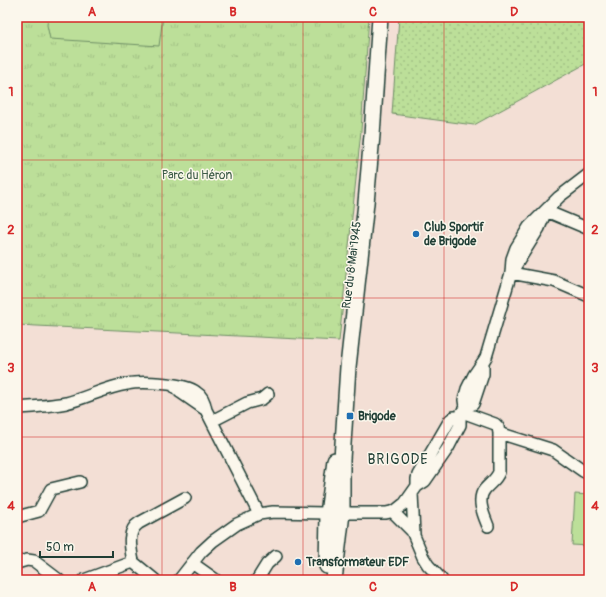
<svg xmlns="http://www.w3.org/2000/svg" width="606" height="597" font-family="Pangolin,sans-serif">
  <style>
    .grass { fill: url(#grass-dots); stroke: #6e8e66 }
    .park { fill: url(#park-tufts); stroke: #6e8e66 }
    .garden { fill: #bcdf99; stroke: #6e8e66 }
    .lines { fill: none; stroke-linecap: round; stroke-linejoin: round }
    .minor-casing { stroke: #1f3d34; stroke-width: 14 }
    .secondary-casing { stroke: #1f3d34; stroke-width: 18 }
    .minor { stroke: #fbf7ec; stroke-width: 11 }
    .secondary { stroke: #fbf7ec; stroke-width: 15 }
    .grid { fill: none; stroke: #d62828; stroke-width: 1; stroke-opacity: 0.55 }
    .poi-dot { fill: #1f6fb2; stroke: #fbf7ec; stroke-width: 1.5 }
    .labels { text-anchor: middle; dominant-baseline: central; stroke-width: 3; stroke-linejoin: round; paint-order: stroke }
    .park-label { font-size: 12px; fill: #3e5d48; stroke: #fbf7ec }
    .poi-label { font-size: 12px; font-weight: bold; fill: #1f3d34; stroke: #fbf7ec; text-anchor: start }
    .street-label { font-size: 12px; fill: #1f3d34; stroke: #fbf7ec }
    .quarter-label { font-size: 14px; letter-spacing: 1px; fill: #1f3d34; stroke: #fbf7ec }
    .neatline { fill: none; stroke: #d62828; stroke-width: 1.5 }
    .grid-label { font-size: 13px; text-anchor: middle; font-weight: bold; fill: #d62828 }
  </style>
  <defs>
    <pattern id="grass-dots" width="8" height="8" patternUnits="userSpaceOnUse"><rect width="8" height="8" fill="#bcdf99"/><path d="M2 2h.1M6 6h.1" fill="none" stroke="#a1c084" stroke-width="1.8" stroke-linecap="round"/></pattern>
    <pattern id="park-tufts" width="24" height="20" patternUnits="userSpaceOnUse"><rect width="24" height="20" fill="#bcdf99"/><path d="M3 7l-1-3M5 7V3M7 7l1-3M15 17l-1-3M17 17v-4M19 17l1-3" fill="none" stroke="#a1c084"/></pattern>
  </defs>
  <rect width="100%" height="100%" fill="#f3dfd5"/>
  <filter id="ink" filterUnits="userSpaceOnUse"><feTurbulence type="fractalNoise" baseFrequency=".025" numOctaves="2"/><feDisplacementMap in="SourceGraphic" scale="8" xChannelSelector="R" yChannelSelector="G"/><feConvolveMatrix kernelMatrix="1 2 1 2 8 2 1 2 1" color-interpolation-filters="sRGB"/></filter>
  <g filter="url(#ink)">
    <!-- grass -->
    <path class="grass" d="M399,17H589V62L474,125L392,114Z"/>
    <!-- park -->
    <path class="park" d="M17,17H369L361,131L339,341L17,325Z"/>
    <!-- garden -->
    <path class="garden" d="M48,17H163L159,46L50,39L47,25Z
      M575,494L589,495V546L572,545Z"/>
    <g class="lines">
      <!-- minor casing -->
      <g class="minor-casing">
        <path id="minor" d="M546,211L589,229
          M511,273L512,259L516,248L529,227L559,197L589,174
          M511,273L554,281L589,296
          M174,386L180,392L206,410
          M465,407L473,404L483,374V362
          M17,408C33,407 50,406 66,403C87,398 106,387 127,384C141,381 185,383 196,392C203,396 205,403 206,410L259,514
          M462,412L495,424L498,427L499,433L553,450L583,471L589,474
          M212,421L247,403L262,399L268,394
          M417,486V479L418,475L450,420L454,417H460
          M412,493L414,534
          M393,512L412,531L423,557L428,565L442,580
          M17,517L39,511L51,489L80,482
          M488,526C484,516 476,499 485,489C490,483 496,480 499,472V433
          M133,562C131,549 126,531 139,523L185,498
          M17,563L27,560L34,561L59,580
          M192,563L216,580
          M84,580L133,562L155,580
          M179,580L201,552L213,541L237,524L259,514L273,512L325,513H386L395,511L405,503L417,486L425,481L448,448L460,425V417L465,407L464,400L467,389L474,375L483,362L486,357L511,273L539,228L546,211
          M257,580L267,564L276,556"/>
      </g>
      <!-- secondary casing -->
      <g class="secondary-casing">
        <path id="secondary" d="M327,566L328,514L335,460
          M334,580L342,513V459L348,367L366,203L372,135L380,17"/>
      </g>
      <!-- minor -->
      <use href="#minor" class="minor"/>
      <!-- secondary -->
      <use href="#secondary" class="secondary"/>
    </g>
  </g>
  <!-- grid -->
  <path class="grid" d="M162,17V580M303,17V580M444,17V580M17,160H589M17,298H589M17,437H589"/>
  <!-- markers -->
  <g class="poi-dot">
    <circle cx="416" cy="234" r="4"/>
    <rect x="346" y="412" width="8" height="8" rx="2"/>
    <circle cx="298" cy="562" r="4"/>
  </g>
  <g class="labels">
    <!-- park labels -->
    <g class="park-label">
      <text x="197" y="175">Parc du Héron</text>
    </g>
    <!-- poi labels -->
    <g class="poi-label">
      <text x="424" y="227">Club Sportif<tspan x="424" dy="14">de Brigode</tspan></text>
      <text x="358" y="416">Brigode</text>
      <text x="306" y="562">Transformateur EDF</text>
    </g>
    <!-- street labels -->
    <g class="street-label">
      <text transform="translate(352 265) rotate(-83)">Rue du 8 Mai 1945</text>
    </g>
    <!-- quarter labels -->
    <g class="quarter-label">
      <text x="398" y="459">BRIGODE</text>
    </g>
  </g>
  <!-- margin -->
  <rect width="606" height="597" fill="none" stroke="#fbf7ec" stroke-width="44"/>
  <!-- scale -->
  <path d="M40 551v6h73v-6" fill="none" stroke="#1f3d34" stroke-width="2"/>
  <text x="46" y="551" font-size="12" fill="#1f3d34" stroke="#fbf7ec" stroke-width="3" paint-order="stroke">50 m</text>
  <rect x="22" y="22" width="562" height="553" class="neatline"/>
  <g class="grid-label">
    <text x="92" y="16">A</text>
    <text x="233" y="16">B</text>
    <text x="373" y="16">C</text>
    <text x="514" y="16">D</text>
    <text x="11" y="96">1</text>
    <text x="595" y="96">1</text>
    <text x="11" y="234">2</text>
    <text x="595" y="234">2</text>
    <text x="11" y="372">3</text>
    <text x="595" y="372">3</text>
    <text x="11" y="510">4</text>
    <text x="595" y="510">4</text>
    <text x="92" y="591">A</text>
    <text x="233" y="591">B</text>
    <text x="373" y="591">C</text>
    <text x="514" y="591">D</text>
  </g>
</svg>
